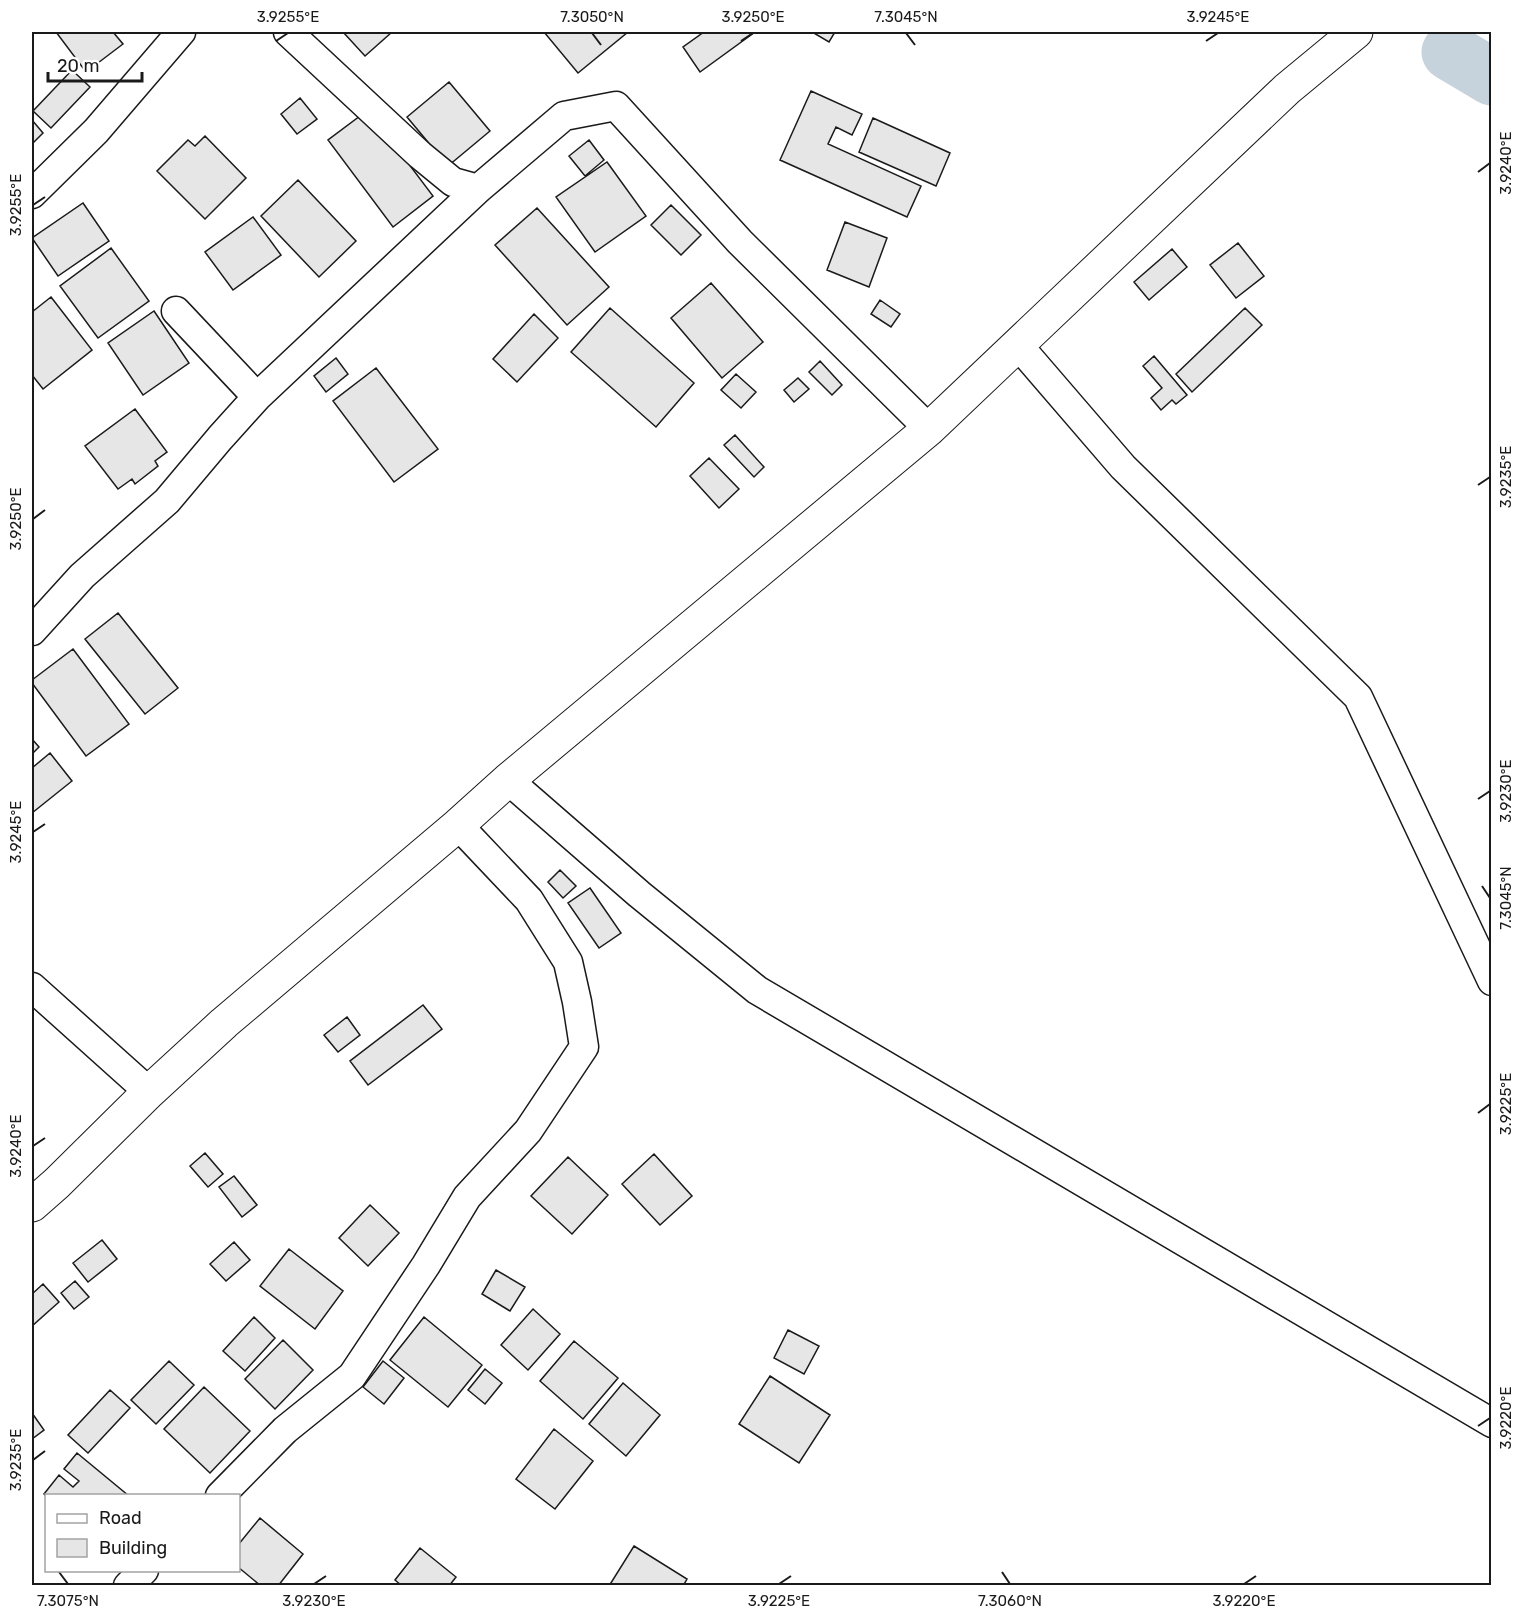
<svg xmlns="http://www.w3.org/2000/svg" width="1523" height="1617" font-family="Rubik,sans-serif">
  <style>
    .lines { fill: none; stroke-linecap: round; stroke-linejoin: round }
    .river { stroke: #c6d2dc; stroke-width: 57 }
    .building { fill: #e6e6e6; stroke: #1a1a1a; stroke-width: 1.5 }
    .minor-casing { stroke: #1a1a1a; stroke-width: 31 }
    .secondary-casing { stroke: #1a1a1a; stroke-width: 35 }
    .minor { stroke: #fff; stroke-width: 28 }
    .secondary { stroke: #fff; stroke-width: 33 }
    .ticks { fill: none; stroke: #1a1a1a; stroke-width: 2 }
    .neatline { fill: none; stroke: #1a1a1a; stroke-width: 2 }
    .ticks-label { font-size: 15px; text-anchor: middle; fill: #1a1a1a }
  </style>
  <rect width="100%" height="100%" fill="#fff"/>
  <g class="lines">
    <!-- river -->
    <path class="river" d="M1450,52L1492,77"/>
  </g>
  <!-- building -->
  <path class="building" d="M56,32H113L123,44L86,72Z
    M343,32H392L365,56Z
    M544,32H628L578,73Z
    M704,32H755L700,72L683,47Z
    M812,32H835L829,42Z
    M72,70L90,87L51,128L33,111Z
    M449,82L490,131L448,166L407,117Z
    M811,91L862,114L852,135L836,127L828,144L921,186L907,217L780,160Z
    M300,98L317,119L297,134L281,114Z
    M368,110L433,196L393,227L328,140Z
    M873,118L950,153L936,186L859,152Z
    M32,120L43,133L32,144Z
    M205,136L246,178L205,219L157,171L188,140L195,146Z
    M589,140L604,160L585,176L569,156Z
    M607,162L646,216L595,252L556,197Z
    M298,180L356,241L319,277L261,216Z
    M83,203L109,241L58,276L32,238Z
    M671,205L701,235L681,255L651,225Z
    M537,208L609,287L567,325L495,245Z
    M253,217L281,255L233,290L205,252Z
    M845,222L887,238L869,287L827,270Z
    M1238,243L1264,276L1236,298L1210,265Z
    M111,248L149,301L98,338L60,286Z
    M1172,249L1187,267L1149,300L1134,282Z
    M711,283L763,342L722,378L671,318Z
    M51,297L92,350L43,389L32,375V312Z
    M880,300L900,314L891,327L871,314Z
    M610,308L694,383L656,427L571,352Z
    M1245,308L1262,325L1192,392L1176,374Z
    M154,311L189,363L143,395L108,343Z
    M534,314L558,338L517,382L493,359Z
    M1154,356L1187,395L1176,404L1172,400L1161,410L1151,398L1162,388L1143,366Z
    M336,358L348,374L326,392L314,376Z
    M820,361L842,385L832,395L809,372Z
    M376,368L438,449L394,482L333,401Z
    M736,374L756,392L741,408L721,390Z
    M798,378L809,389L794,402L784,390Z
    M135,409L167,452L155,461L158,466L135,484L132,479L118,489L85,446Z
    M735,435L764,467L754,477L724,445Z
    M709,458L739,489L719,508L690,476Z
    M118,613L178,688L145,714L85,639Z
    M73,649L129,724L86,756L32,683V680Z
    M32,739L39,747L32,754Z
    M50,753L72,781L32,813V768Z
    M560,870L576,886L563,898L548,882Z
    M590,888L621,933L599,948L568,903Z
    M423,1005L442,1029L368,1085L350,1061Z
    M347,1017L360,1035L338,1052L324,1035Z
    M205,1153L223,1174L208,1187L190,1166Z
    M654,1154L692,1196L660,1225L622,1184Z
    M568,1157L608,1195L572,1234L531,1196Z
    M234,1176L257,1205L242,1217L219,1187Z
    M370,1205L399,1233L368,1266L339,1238Z
    M102,1240L117,1259L88,1282L73,1263Z
    M234,1242L250,1260L226,1281L210,1264Z
    M289,1249L343,1291L315,1329L260,1286Z
    M496,1270L525,1287L510,1311L482,1294Z
    M75,1281L89,1297L74,1309L61,1293Z
    M43,1284L59,1302L32,1326V1294Z
    M533,1309L560,1334L528,1370L501,1345Z
    M254,1317L275,1338L245,1371L223,1351Z
    M424,1317L482,1365L448,1407L390,1360Z
    M788,1330L819,1346L804,1374L774,1358Z
    M283,1340L313,1370L275,1409L245,1379Z
    M574,1341L618,1378L583,1419L540,1381Z
    M169,1361L194,1385L156,1424L131,1400Z
    M383,1361L404,1378L384,1404L363,1387Z
    M485,1369L502,1383L485,1404L468,1390Z
    M770,1376L830,1415L799,1463L739,1424Z
    M623,1383L660,1415L626,1456L589,1424Z
    M204,1387L250,1431L210,1473L164,1429Z
    M110,1390L130,1408L88,1453L68,1435Z
    M32,1413L44,1430L32,1439Z
    M554,1429L593,1461L555,1509L516,1479Z
    M77,1453L129,1496H46L44,1494L59,1475L73,1487L79,1481L64,1469Z
    M260,1518L303,1554L278,1586H261L238,1567V1545Z
    M634,1546L687,1579L683,1586H609Z
    M420,1548L456,1577L449,1586H402L395,1580Z"/>
  <g class="lines">
    <!-- minor casing -->
    <g class="minor-casing">
      <path id="minor" d="M288,32L420,155L453,182L478,189
        M32,194L96,131L181,32
        M176,311L257,397L478,189L564,116L616,106L740,242L929,429
        M1018,345L1123,467L1358,697L1492,981
        M32,631L82,576L167,501L220,438L257,397
        M508,780L639,894L757,990L1492,1423
        M32,987L149,1092
        M220,1496L285,1430L352,1376L426,1265L467,1197L528,1131L584,1047L577,1002L568,962L529,900L458,825
        M128,1586L144,1570"/>
    </g>
    <!-- secondary casing -->
    <g class="secondary-casing">
      <path id="secondary" d="M32,1205L57,1183L149,1092L224,1023L458,825L508,780L929,429L1287,89L1356,32"/>
    </g>
    <!-- minor -->
    <use href="#minor" class="minor"/>
    <!-- secondary -->
    <use href="#secondary" class="secondary"/>
  </g>
  <!-- ticks -->
  <path class="ticks" d="M592,33L601,45M906,33L915,45M276,41L288,33M741,41L753,33M1206,41L1218,33M1478,172L1490,163M33,205L45,197M1478,485L1490,477M33,519L45,510M1478,799L1490,791M33,832L45,824M1482,886L1490,898M1478,1113L1490,1104M33,1146L45,1138M1478,1426L1490,1418M33,1460L45,1451M59,1572L68,1584M1002,1572L1010,1584M314,1584L326,1576M779,1584L791,1576M1244,1584L1256,1576"/>
  <!-- border -->
  <rect width="1523" height="1617" fill="none" stroke="#ffffff" stroke-width="66"/>
  <!-- legend -->
  <rect x="45" y="1494" width="195" height="78" fill="#ffffff" stroke="#a3a3a3" stroke-width="1.5"/>
  <rect x="57" y="1514" width="30" height="9" fill="#ffffff" stroke="#a3a3a3" stroke-width="1.5"/>
  <text x="99" y="1524" font-size="18" fill="#1a1a1a">Road</text>
  <rect x="57" y="1539" width="30" height="18" fill="#e6e6e6" stroke="#a3a3a3" stroke-width="1.5"/>
  <text x="99" y="1554" font-size="18" fill="#1a1a1a">Building</text>
  <!-- scale -->
  <path d="M48 72v9h94v-9" fill="none" stroke="#1a1a1a" stroke-width="3"/>
  <text x="57" y="72" font-size="18" fill="#1a1a1a" stroke="#ffffff" stroke-width="4.5" paint-order="stroke">20 m</text>
  <rect x="33" y="33" width="1457" height="1551" class="neatline"/>
  <g class="ticks-label">
    <text x="288" y="22">3.9255°E</text>
    <text x="592" y="22">7.3050°N</text>
    <text x="753" y="22">3.9250°E</text>
    <text x="906" y="22">7.3045°N</text>
    <text x="1218" y="22">3.9245°E</text>
    <text transform="translate(1506 163) rotate(-90)" y="5">3.9240°E</text>
    <text transform="translate(16 205) rotate(-90)" y="5">3.9255°E</text>
    <text transform="translate(1506 477) rotate(-90)" y="5">3.9235°E</text>
    <text transform="translate(16 519) rotate(-90)" y="5">3.9250°E</text>
    <text transform="translate(1506 791) rotate(-90)" y="5">3.9230°E</text>
    <text transform="translate(16 832) rotate(-90)" y="5">3.9245°E</text>
    <text transform="translate(1506 898) rotate(-90)" y="5">7.3045°N</text>
    <text transform="translate(1506 1104) rotate(-90)" y="5">3.9225°E</text>
    <text transform="translate(16 1146) rotate(-90)" y="5">3.9240°E</text>
    <text transform="translate(1506 1418) rotate(-90)" y="5">3.9220°E</text>
    <text transform="translate(16 1460) rotate(-90)" y="5">3.9235°E</text>
    <text x="68" y="1606">7.3075°N</text>
    <text x="314" y="1606">3.9230°E</text>
    <text x="779" y="1606">3.9225°E</text>
    <text x="1010" y="1606">7.3060°N</text>
    <text x="1244" y="1606">3.9220°E</text>
  </g>
</svg>
